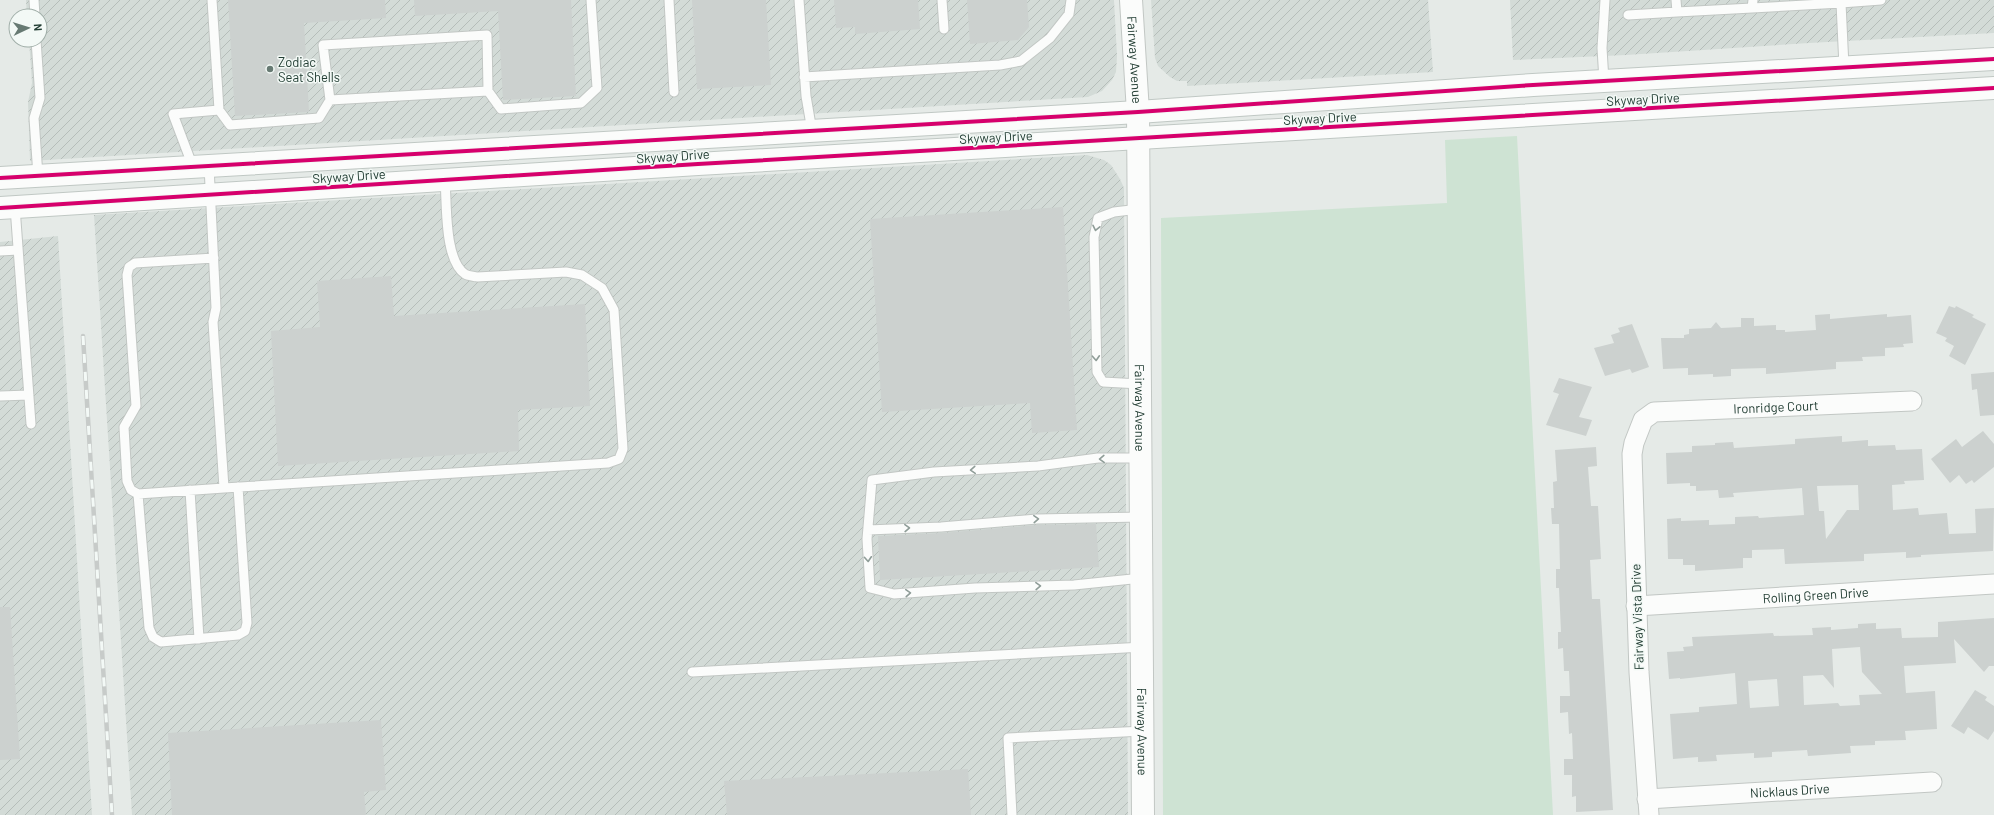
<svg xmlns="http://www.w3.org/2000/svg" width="1994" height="815" font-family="Barlow,sans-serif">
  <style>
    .industrial { fill: url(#industrial-furrows) }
    .green { fill: #cee3d3 }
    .building { fill: #ccd1cf; fill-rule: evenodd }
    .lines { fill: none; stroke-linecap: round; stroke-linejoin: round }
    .service-casing { stroke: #c2c7c4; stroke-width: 11 }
    .minor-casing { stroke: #c2c7c4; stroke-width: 21 }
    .tertiary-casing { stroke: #c2c7c4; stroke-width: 24 }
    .secondary-casing { stroke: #c0c8c4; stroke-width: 24 }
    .service { stroke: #fbfcfb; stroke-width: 9 }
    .minor { stroke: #fbfcfb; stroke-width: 19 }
    .tertiary { stroke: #fbfcfb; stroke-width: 22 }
    .secondary { stroke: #fbfcfb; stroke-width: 22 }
    .rail-casing { stroke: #c7cbc9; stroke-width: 4.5 }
    .rail { stroke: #f3f9f6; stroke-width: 3; stroke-dasharray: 9; stroke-linecap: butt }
    .cycleway-casing { stroke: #f3f9f6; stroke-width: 6 }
    .cycleway { stroke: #d6006c; stroke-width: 4 }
    .oneway { stroke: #8f9d98 }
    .poi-dot { fill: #677a73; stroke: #f3f9f6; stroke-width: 1.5 }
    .labels { text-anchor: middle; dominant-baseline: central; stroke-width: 3; stroke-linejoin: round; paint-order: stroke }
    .street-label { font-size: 13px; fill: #233e34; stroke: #f3f9f6 }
    .poi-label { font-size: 13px; fill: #233e34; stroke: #f3f9f6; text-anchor: start }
  </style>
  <defs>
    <pattern id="industrial-furrows" width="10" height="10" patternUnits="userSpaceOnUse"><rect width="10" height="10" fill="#d3dbd7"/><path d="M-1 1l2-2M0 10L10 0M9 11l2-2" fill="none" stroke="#b5bdb9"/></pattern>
  </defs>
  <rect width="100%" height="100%" fill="#e5eae7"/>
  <!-- industrial -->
  <path class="industrial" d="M26,0H1114L1117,56L1116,72L1112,80L1102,91L1088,97L30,161L28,102L32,83L29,40H40V16H27Z
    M1151,0H1428L1433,72L1187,86V81H1177L1170,77L1158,66L1155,58Z
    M1510,0H1994V33L1809,43L1626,55L1513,60Z
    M1087,155L1104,160L1111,165L1120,179L1124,188L1128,815H132L94,215Z
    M58,236L92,815H0V242Z"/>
  <!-- green -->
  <path class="green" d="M1517,136L1553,815H1163L1161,218L1447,203L1445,140Z"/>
  <!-- building -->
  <path class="building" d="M228,0H385L386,18L304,23L309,112L235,116Z
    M414,0H571L576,96L503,100L498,11L415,16Z
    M692,0H766L771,85L697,89Z
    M834,0H918L920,29L855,34V27L836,28Z
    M967,0H1027L1029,27L1018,40L970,44Z
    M1063,207L1077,430L1032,433L1030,403L882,412L870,219Z
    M391,276L394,316L585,304L590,406L518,410L519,451L278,466L271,331L320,327L317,281Z
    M1949,306L1955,308L1956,306L1974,315L1972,317L1986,324L1965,365L1949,356L1954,346L1945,341L1947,338L1936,333Z
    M1830,314V319L1887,314V317L1911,315L1913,343L1903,344L1904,347L1885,348V356L1862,357L1863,361L1836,362V369L1766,374V368L1731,369V376L1713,377V374L1688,375V368L1663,369L1661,338H1684V335L1689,334V329L1711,328L1716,322L1721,328L1741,327V318H1754V326L1776,325V330H1785V332L1816,330L1815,315Z
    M1632,324L1649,367L1632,373L1630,369L1605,376L1594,348L1614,343L1611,335L1620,332L1618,328Z
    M1994,372V415L1980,416L1977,389L1972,390L1971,374Z
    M1559,378L1592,387L1579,417L1592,420L1586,436L1546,425L1559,394L1553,392Z
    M1983,431L1994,444V467L1974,483L1972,480L1966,484L1959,475L1950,483L1931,459L1956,439L1962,447Z
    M1842,436V442L1868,440V446L1895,445L1896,450L1922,449L1924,480L1904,481L1905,484L1892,485L1893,510L1918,508L1919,515L1947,513L1949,534L1976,533L1975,509L1994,508L1993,551L1921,555V557L1906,558V552L1864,554V561L1785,564L1784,549L1752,550V558H1743V568L1695,571V565H1683V559H1668L1667,519L1681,518V521L1709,520V525L1735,524V517L1758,516L1759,518L1804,515L1802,488L1733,493L1734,497L1719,498L1718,490L1696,491V486H1690V483L1667,484L1666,453L1692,452V446L1715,445V443L1733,442L1734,448L1795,444V439ZM1858,485L1859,510H1847L1826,539L1824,511H1819L1817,486Z
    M1596,447L1597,466L1588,467L1591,506H1598L1601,559L1590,560L1592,599H1600L1613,810L1576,812V796L1572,797V775H1564V759H1573L1572,733L1569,734L1568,712L1560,713V696H1570L1569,671H1564L1563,648L1558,649V632H1561L1559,588H1556V569H1560L1559,524H1552L1551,508H1554L1553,482L1557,481L1555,450Z
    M1096,524L1099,567L880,580L878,536L942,533L1037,525Z
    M0,607H10L20,759L0,760Z
    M1994,618V666H1989L1984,672L1954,639L1956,663L1904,666L1906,693L1935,691L1937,729L1905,731L1906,740L1875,741V745L1850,746L1851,753L1808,756L1807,750L1772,752V757L1754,758V753L1716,755L1717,761L1698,762V757L1673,759L1670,714L1699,712V707L1737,704L1735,673L1680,679V678L1669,679L1667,652L1684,651L1683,647L1693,646L1692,637L1773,633L1774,636L1813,635L1812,628L1831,627V630L1858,628V624L1876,623V629L1901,628L1902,638L1938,637V622ZM1860,647L1862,672L1882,694L1859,695L1860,705L1840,706L1838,703L1804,705L1803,676L1823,675L1834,688L1832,649ZM1777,679L1779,706L1750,708L1748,681Z
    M1975,690L1987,697L1985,700L1994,706V731L1988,740L1968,727L1964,734L1951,726Z
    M381,720L386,790L364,792L366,815H172L168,733Z
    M968,769L971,815H727L724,781Z"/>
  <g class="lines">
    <!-- service casing -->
    <g class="service-casing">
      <path id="service" d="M34,0L35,16
        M212,0L219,110L230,125L319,118L330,100L488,91L501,109L581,103L597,88L591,0
        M669,0L674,92
        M799,0L806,96L812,131
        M942,0L944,29
        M1676,0L1677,12L1752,8L1753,0
        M1841,3L1881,0
        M1752,8L1841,3L1844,67
        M1628,15L1677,12
        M36,40L40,98L34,118L38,176
        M804,77L1000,65L1021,61L1050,38L1069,14L1071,0
        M1604,81L1602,48L1605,0
        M330,100L323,45L487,35L488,91
        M209,166L216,308L213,322L224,488L138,494L131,490L127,481L124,427L136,406L127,275L129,267L135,263L214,258
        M193,167L173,114L219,110
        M15,207L31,424
        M1139,209L1114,212L1098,218L1094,237L1097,372L1103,382L1140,384
        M0,251L18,250
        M0,396L29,395
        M1141,458H1098L1038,466L934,472L872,480L867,539L870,588L894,594L975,588L1074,585L1142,578
        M224,488L608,463L619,459L623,449L614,310L602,288L582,275L566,272L477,277C473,276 468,276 465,274C444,260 447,203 445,180
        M190,490L199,639
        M138,494L149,628L153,637L161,642L238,635L245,631L247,623L238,487
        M868,530L941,527L1037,519L1141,517
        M692,672L1143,647
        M1012,815L1008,738L1143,731"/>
    </g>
    <!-- minor casing -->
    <g class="minor-casing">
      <g id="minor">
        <path id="s1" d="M1636,606L1994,584"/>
        <path id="s2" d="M1647,799L1932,782"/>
        <path id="s3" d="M1649,815L1639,672L1632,454L1634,443L1643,420L1654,412L1912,401"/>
      </g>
    </g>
    <!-- tertiary casing -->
    <g class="tertiary-casing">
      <g id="tertiary">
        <path id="s4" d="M1131,0L1138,112L1143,815"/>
      </g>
    </g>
    <!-- secondary casing -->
    <g class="secondary-casing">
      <path id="secondary" d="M0,178L1138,112L1533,85L1994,59
        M0,208L698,164L1994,88"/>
    </g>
    <!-- service -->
    <use href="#service" class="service"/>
    <!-- minor -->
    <use href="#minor" class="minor"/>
    <!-- tertiary -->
    <use href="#tertiary" class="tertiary"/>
    <!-- secondary -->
    <use href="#secondary" class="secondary"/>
    <!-- rail casing -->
    <g class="rail-casing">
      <path id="rail" d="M83,336L112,815"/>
    </g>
    <!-- rail -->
    <use href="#rail" class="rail"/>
    <!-- cycleway casing -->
    <g class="cycleway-casing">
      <path id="cycleway" d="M0,178L1138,112L1533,85L1994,59
        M0,208L698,164L1994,88"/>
    </g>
    <!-- cycleway -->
    <use href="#cycleway" class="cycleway"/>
  </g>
  <!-- one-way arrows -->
  <defs><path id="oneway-chevron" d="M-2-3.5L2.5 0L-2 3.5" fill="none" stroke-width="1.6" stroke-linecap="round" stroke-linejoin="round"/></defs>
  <g class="oneway">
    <use href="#oneway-chevron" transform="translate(1096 228) rotate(102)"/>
    <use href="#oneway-chevron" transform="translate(1096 358) rotate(87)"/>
    <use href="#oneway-chevron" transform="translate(1102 459) rotate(178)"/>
    <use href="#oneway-chevron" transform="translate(973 470) rotate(176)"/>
    <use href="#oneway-chevron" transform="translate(1036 519) rotate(-3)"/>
    <use href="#oneway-chevron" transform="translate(907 528) rotate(-2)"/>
    <use href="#oneway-chevron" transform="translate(868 559) rotate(86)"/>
    <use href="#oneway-chevron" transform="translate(1038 586) rotate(-2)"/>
    <use href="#oneway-chevron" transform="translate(908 593) rotate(-4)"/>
  </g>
  <!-- markers -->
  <circle class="poi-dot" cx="270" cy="69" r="4"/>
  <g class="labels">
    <!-- street labels -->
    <g class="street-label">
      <text stroke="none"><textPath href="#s4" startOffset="60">Fairway Avenue</textPath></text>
      <text transform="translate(1643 99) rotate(-3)">Skyway Drive</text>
      <text transform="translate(1320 118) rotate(-3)">Skyway Drive</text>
      <text transform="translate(996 137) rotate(-3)">Skyway Drive</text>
      <text transform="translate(673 156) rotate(-4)">Skyway Drive</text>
      <text transform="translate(349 176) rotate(-4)">Skyway Drive</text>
      <text stroke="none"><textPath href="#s4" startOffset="408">Fairway Avenue</textPath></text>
      <text stroke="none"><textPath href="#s3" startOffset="533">Ironridge Court</textPath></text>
      <text stroke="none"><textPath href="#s1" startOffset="180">Rolling Green Drive</textPath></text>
      <text transform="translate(1637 617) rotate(-92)">Fairway Vista Drive</text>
      <text stroke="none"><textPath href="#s4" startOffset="732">Fairway Avenue</textPath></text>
      <text stroke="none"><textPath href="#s2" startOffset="143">Nicklaus Drive</textPath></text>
    </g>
    <!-- poi labels -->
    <g class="poi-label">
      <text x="278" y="62">Zodiac<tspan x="278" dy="15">Seat Shells</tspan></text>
    </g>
  </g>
  <!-- north arrow -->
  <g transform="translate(28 28) rotate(86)"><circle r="19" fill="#f3f9f6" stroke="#a0aea8"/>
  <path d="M0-3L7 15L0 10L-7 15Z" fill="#677a73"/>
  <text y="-6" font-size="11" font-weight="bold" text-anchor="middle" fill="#233e34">N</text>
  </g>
</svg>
